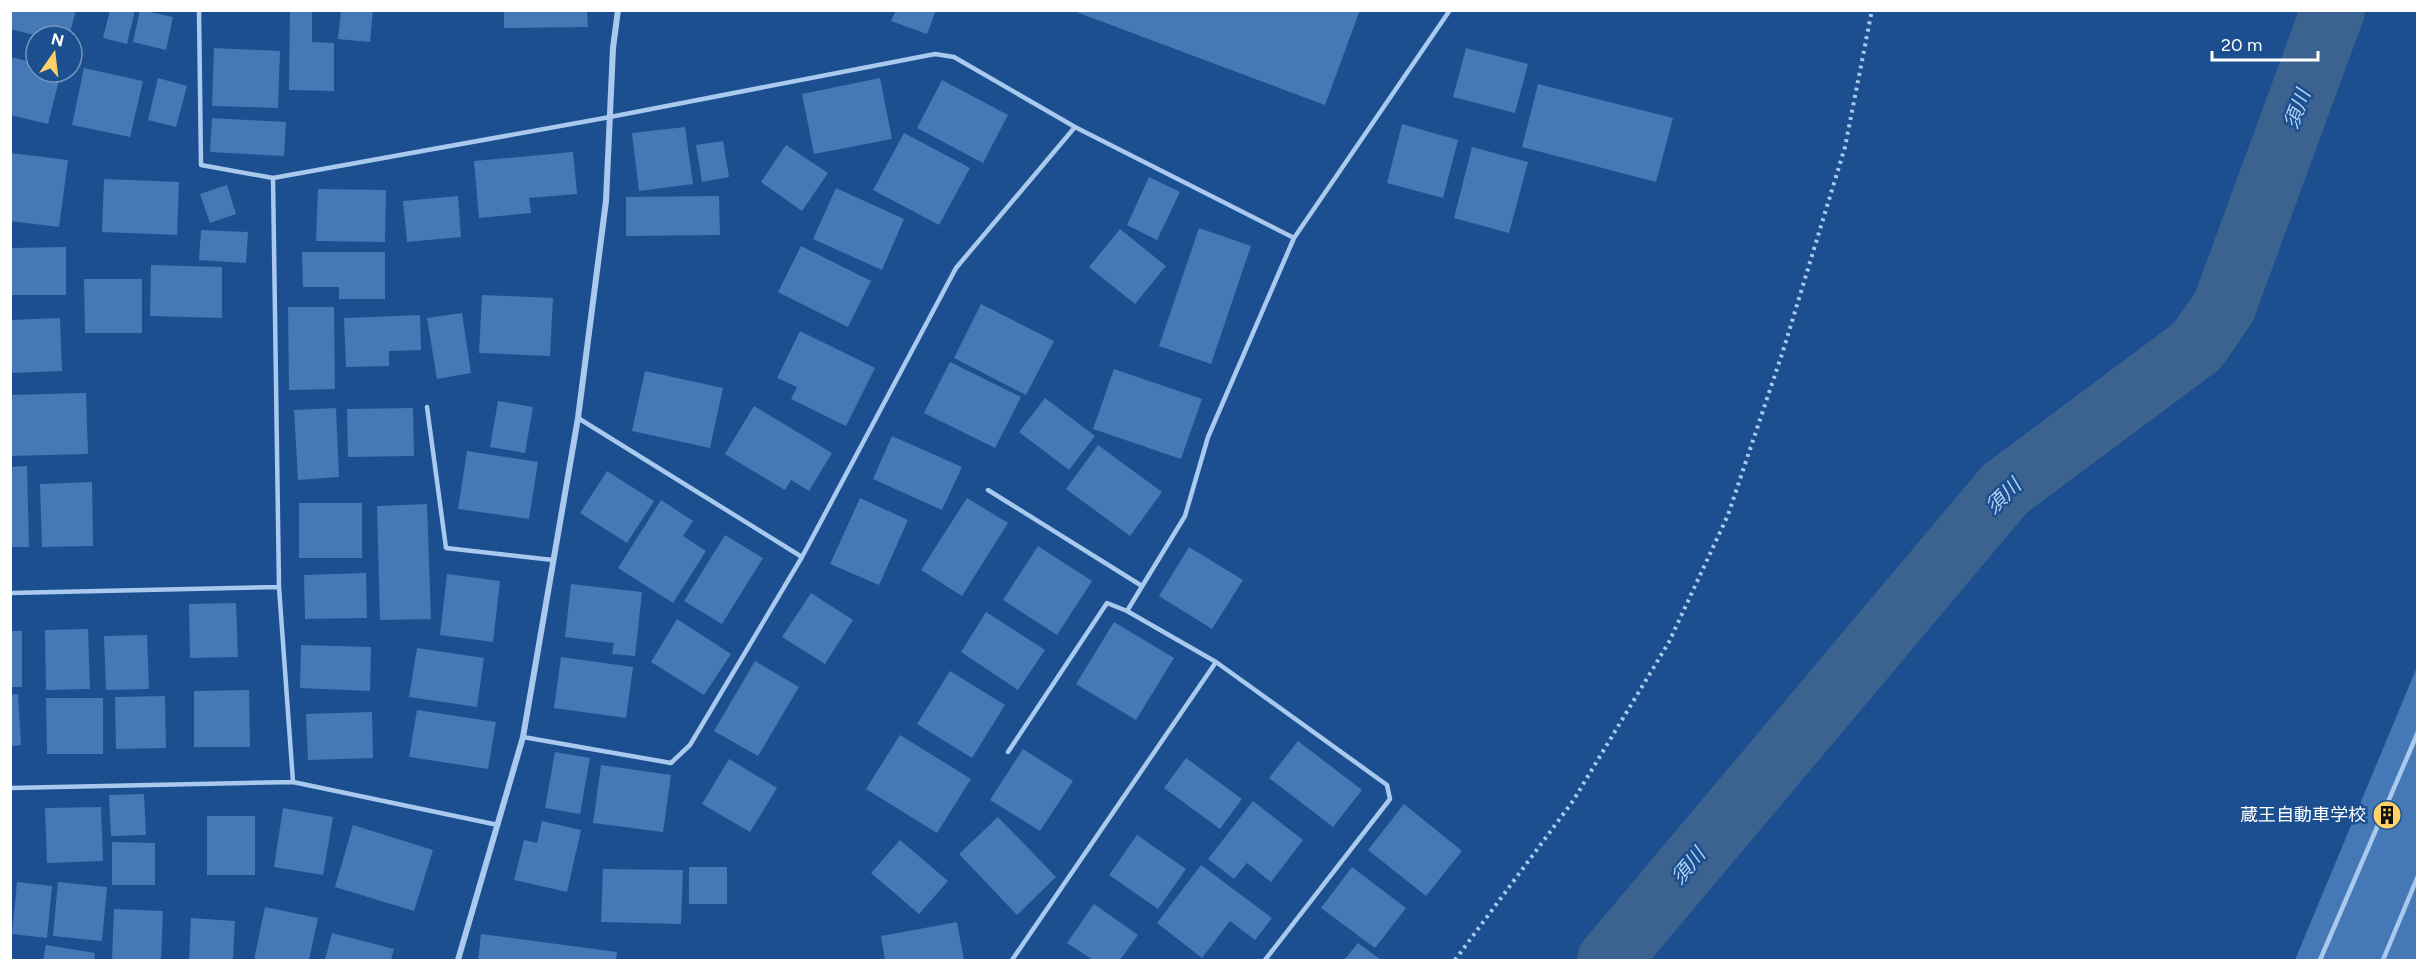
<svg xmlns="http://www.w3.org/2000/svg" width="2428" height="971" font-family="Figtree,'Noto Sans JP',sans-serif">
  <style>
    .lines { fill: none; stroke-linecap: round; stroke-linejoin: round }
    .river { stroke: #3c6290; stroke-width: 64 }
    .building { fill: #4478b7 }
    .path { stroke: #a9c9ee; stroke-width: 4; stroke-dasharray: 3 4.5; stroke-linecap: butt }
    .lane { stroke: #a9c9ee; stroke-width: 4.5 }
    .street { stroke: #a9c9ee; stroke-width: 6 }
    .labels { text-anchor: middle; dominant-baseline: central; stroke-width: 5; stroke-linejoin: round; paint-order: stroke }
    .poi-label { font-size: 18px; fill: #fff; stroke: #1b4f8f; text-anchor: end }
    .water-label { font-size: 20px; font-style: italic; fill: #b5d3f5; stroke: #1b4f8f }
  </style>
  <rect width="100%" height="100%" fill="#1b4f8f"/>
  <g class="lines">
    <!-- river -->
    <path class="river" d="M1609,960L2005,489L2197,346L2224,307L2333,10"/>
  </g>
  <!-- building -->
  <path class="building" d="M10,10H76L69,36H38L10,29Z
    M110,10H135L127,44L103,38Z
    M140,10L173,17L166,50L133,42Z
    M290,10H312V42L334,43V91L289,90Z
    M341,10H373L370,42L338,39Z
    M504,10H587L588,27L504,28Z
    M896,10H936L927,34L891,21Z
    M1071,10H1360L1325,105Z
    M214,48L280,51L278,108L212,106Z
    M1466,48L1528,64L1515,113L1453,97Z
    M10,57L36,63V72H61L48,124L10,115Z
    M84,68L143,81L130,137L72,125Z
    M158,78L187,86L176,127L148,120Z
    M880,78L892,139L814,154L802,94Z
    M942,80L1008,115L983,163L917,128Z
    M1538,84L1673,118L1656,182L1522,147Z
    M212,118L286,122L284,156L210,152Z
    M1402,124L1458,140L1443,198L1387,183Z
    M685,127L693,184L639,191L632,133Z
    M904,133L970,168L939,225L873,190Z
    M723,141L729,177L702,182L696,145Z
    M786,145L828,173L802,211L761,182Z
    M1472,147L1528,162L1509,233L1454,218Z
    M573,152L577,194L529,198L531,213L479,218L474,161Z
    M10,153L68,160L59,227L10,221Z
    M1149,177L1180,192L1157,240L1127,225Z
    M104,179L179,182L177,235L102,232Z
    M227,185L236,214L210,223L200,194Z
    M836,188L904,219L882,270L813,239Z
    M318,189L386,190L385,242L316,241Z
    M458,196L461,237L407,242L403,201Z
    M719,196L720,235L626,236V197Z
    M1199,228L1251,246L1211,364L1159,346Z
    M1120,229L1166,266L1135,304L1089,267Z
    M201,230L248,232L246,263L199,260Z
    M801,246L871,281L848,327L778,292Z
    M66,247V295H10V248Z
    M302,252H385V299H339V287H303Z
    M151,265L222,267V318L150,316Z
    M84,279H142V333H85Z
    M482,295L553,298L550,356L479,353Z
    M981,304L1054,341L1026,395L954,358Z
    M288,307H334L335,389L289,390Z
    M462,313L471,373L437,379L427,318Z
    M420,315L421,350L389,351V366L346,367L344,318Z
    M60,318L62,371L10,373V320Z
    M800,331L875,368L846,426L791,399L797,387L777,378Z
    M950,362L1021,397L995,448L924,413Z
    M1114,369L1202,399L1181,459L1093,429Z
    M645,371L723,388L710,448L632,431Z
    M86,393L88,454L10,456V395Z
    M1045,398L1095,436L1069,470L1019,432Z
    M498,401L533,407L525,453L490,447Z
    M754,406L832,453L809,491L791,480L785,490L725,454Z
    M336,408L339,477L298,480L294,410Z
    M413,408L414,456L348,457L347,409Z
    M892,436L962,467L942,510L873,479Z
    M1098,445L1162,492L1130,536L1066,489Z
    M467,451L538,462L529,519L458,509Z
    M27,466L29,547H10V467Z
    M607,471L654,501L627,543L580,513Z
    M92,482L93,546L42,547L40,484Z
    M860,498L908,520L879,585L830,564Z
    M967,498L1008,523L962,596L921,570Z
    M661,500L693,521L683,536L706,551L673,603L618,568Z
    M299,503H362V558H299Z
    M427,504L431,619L380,620L377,506Z
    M725,535L763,558L722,624L684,601Z
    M1038,546L1092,581L1057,635L1003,600Z
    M1189,547L1243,580L1212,629L1159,596Z
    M366,573L367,618L305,619L304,575Z
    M447,574L500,581L493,642L440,635Z
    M571,584L642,592L635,656L612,654L614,643L565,637Z
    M811,593L853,620L825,664L782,637Z
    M236,603L238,657L190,658L189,604Z
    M986,612L1045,650L1018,690L961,652Z
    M677,619L731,654L704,695L651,662Z
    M1114,622L1174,658L1136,720L1076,684Z
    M88,629L90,689L46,690L45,630Z
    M10,631H22V687H10Z
    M147,635L149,689L106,690L104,636Z
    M301,645L371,647L370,691L300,688Z
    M417,648L484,658L477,707L409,697Z
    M561,657L633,667L626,718L554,708Z
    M755,661L799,687L758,756L714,731Z
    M2417,667L2418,960H2295Z
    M950,671L1005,705L972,758L917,724Z
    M249,690L250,747H194V691Z
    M18,694L21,745L10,746V695Z
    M165,696L166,748L116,749L115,697Z
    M46,698H103V754H47Z
    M417,710L496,722L488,769L409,757Z
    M372,712L373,758L308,760L306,714Z
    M900,735L971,779L937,833L866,789Z
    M1298,741L1362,790L1333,827L1269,778Z
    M1023,749L1073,781L1040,831L990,800Z
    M555,752L590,758L580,814L545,808Z
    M1186,758L1242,799L1220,829L1164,788Z
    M729,759L777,788L750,832L702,804Z
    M601,765L671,775L663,832L593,823Z
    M144,794L146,835L111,836L109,795Z
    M1253,801L1303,840L1271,882L1247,863L1234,879L1208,859Z
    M1404,804L1462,851L1426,896L1368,850Z
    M101,807L103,861L47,863L45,808Z
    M283,808L333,817L323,875L274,867Z
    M207,816H255V875H207Z
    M998,817L1056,877L1017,915L959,854Z
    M542,821L581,830L567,892L514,880L524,840L537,843Z
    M353,825L433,850L414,911L335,887Z
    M1137,835L1186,869L1158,909L1109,875Z
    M900,840L948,881L919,914L871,873Z
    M112,842L155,843V885H112Z
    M1201,865L1272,918L1255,940L1230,921L1202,958L1157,923Z
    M689,867H727V904H689Z
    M1352,867L1406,908L1375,948L1321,908Z
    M603,869L683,870L681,924L601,922Z
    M17,882L52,886L47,938L12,934Z
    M58,882L107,887L102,941L53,936Z
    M1094,904L1138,935L1120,960H1093L1067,943Z
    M265,907L318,918L309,960H254Z
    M114,909L163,911L161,960H112Z
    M191,918L235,921L233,960H189Z
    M957,922L964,960H885L881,936Z
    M332,933L394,949L391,960H325Z
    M481,934L617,952L616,960H478Z
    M1358,943L1381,960H1344Z
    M46,945L95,953L94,960H43Z"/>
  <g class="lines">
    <!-- path -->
    <path class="path" d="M1455,960L1573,801L1669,642L1728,515L1783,351L1845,147L1872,10"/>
    <!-- lane -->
    <path class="lane" d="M199,10L201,165L273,178L610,117L935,54L954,57L1075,127L1294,238L1450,10
      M273,178L279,587
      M427,407L446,548L553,560
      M578,418L802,557
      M988,490L1142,586
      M10,593L279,587L293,782
      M523,737L671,763L690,745L802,557L956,268L1075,127
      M1008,752L1107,603L1127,611
      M10,788L293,782L498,825
      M1012,960L1216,662
      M1265,960L1390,799L1387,785L1216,662L1127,611L1185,516L1208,437L1294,238
      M2320,960L2418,732
      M2383,960L2418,876"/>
    <!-- street -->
    <path class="street" d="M458,960L523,737L578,418L606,201L613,48L618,10"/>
  </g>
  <!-- icons -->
  <defs>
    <g id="building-disc" transform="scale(1.5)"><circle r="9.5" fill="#ffd166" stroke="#1b4f8f"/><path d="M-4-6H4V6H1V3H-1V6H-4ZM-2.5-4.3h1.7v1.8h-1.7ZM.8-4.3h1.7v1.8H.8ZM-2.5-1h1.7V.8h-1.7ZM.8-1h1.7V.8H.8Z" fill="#111"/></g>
  </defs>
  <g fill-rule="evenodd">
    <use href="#building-disc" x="2387" y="815"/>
  </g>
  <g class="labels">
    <!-- poi labels -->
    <g class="poi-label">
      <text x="2366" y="815">蔵王自動車学校</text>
    </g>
    <!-- water labels -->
    <g class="water-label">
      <text transform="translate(2297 109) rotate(-70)">須川</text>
      <text transform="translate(2003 496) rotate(-45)">須川</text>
      <text transform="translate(1688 866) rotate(-50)">須川</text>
    </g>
  </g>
  <!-- border -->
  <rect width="2428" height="971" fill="none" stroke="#ffffff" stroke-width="24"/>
  <!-- north arrow -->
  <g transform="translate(54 54) rotate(14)"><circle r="28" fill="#1b4f8f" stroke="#7695bc" stroke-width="1.5"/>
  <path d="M0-4.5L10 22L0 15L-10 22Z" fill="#ffd166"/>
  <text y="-9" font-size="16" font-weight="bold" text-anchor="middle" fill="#ffffff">N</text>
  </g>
  <!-- scale -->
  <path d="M2212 51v9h106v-9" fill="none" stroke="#ffffff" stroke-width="3"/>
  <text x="2221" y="51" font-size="18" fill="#ffffff" stroke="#1b4f8f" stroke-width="4.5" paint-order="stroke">20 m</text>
</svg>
